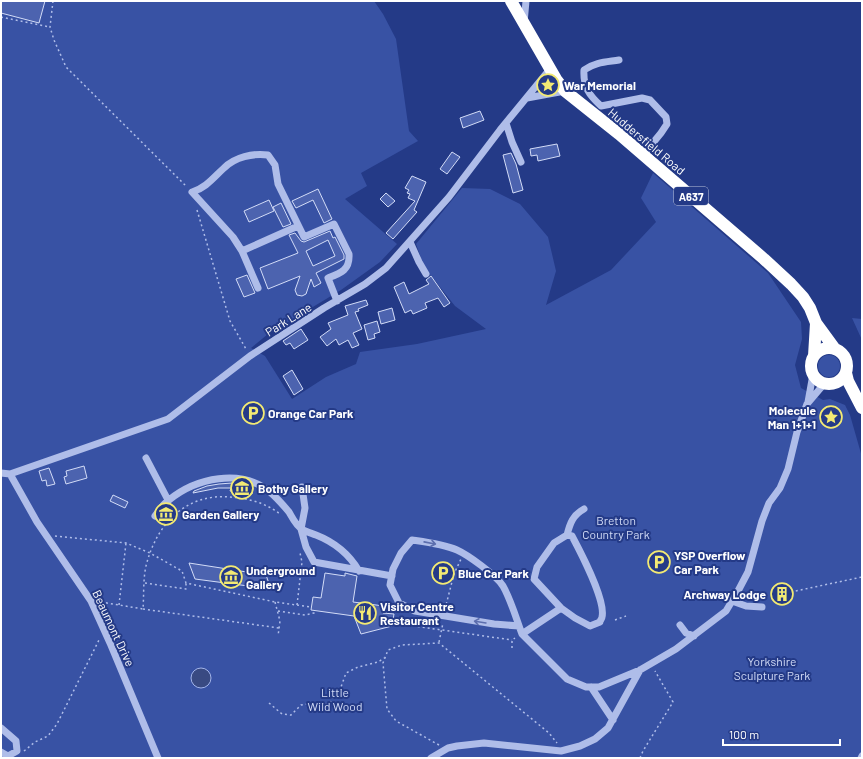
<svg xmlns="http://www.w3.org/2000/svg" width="863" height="759" font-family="Barlow,sans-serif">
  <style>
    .green { fill: #3852a4 }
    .water { fill: #394a82; stroke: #a3b5ea }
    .building { fill: #4c63af; stroke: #d3dcf7; fill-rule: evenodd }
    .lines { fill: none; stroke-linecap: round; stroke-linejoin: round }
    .path { stroke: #afbde9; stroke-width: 1.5; stroke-dasharray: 2 3; stroke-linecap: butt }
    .minor { stroke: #afbde9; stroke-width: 7 }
    .highway { stroke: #fff; stroke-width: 12 }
    .oneway { stroke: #5c6eae }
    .labels { text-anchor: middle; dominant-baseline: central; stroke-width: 4; stroke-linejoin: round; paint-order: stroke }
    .shield { fill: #243a87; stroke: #bdc4db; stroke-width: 1 }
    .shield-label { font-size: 11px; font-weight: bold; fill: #fff }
    .poi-label { font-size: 12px; font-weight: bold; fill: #fff; stroke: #243a87; text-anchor: start }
    .street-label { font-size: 12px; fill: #fff; stroke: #243a87 }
    .park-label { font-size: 12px; fill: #d3dcf7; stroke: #243a87 }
  </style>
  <rect width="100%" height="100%" fill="#243a87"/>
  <!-- green -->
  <path class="green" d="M1,1H374L383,14L396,39L409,131L418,141L361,173L367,186L345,199L397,244L380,262L341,290L268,334L251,348L265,356L292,399L326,377L356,364L360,352L417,344L486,329L455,306L424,267L416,244L462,188L490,189L520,204L548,237L556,271L546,305L611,270L656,222L641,198L653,173L768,273L801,322L802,339L795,365L801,388L823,400L830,399L845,405L850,415L862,457V758H1Z
    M852,318L862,319V340Z
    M818 366a11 11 0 1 1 22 0a11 11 0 1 1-22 0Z"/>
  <!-- water -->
  <path class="water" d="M191 678a10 10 0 1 1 20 0a10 10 0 1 1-20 0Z"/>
  <!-- building -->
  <path class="building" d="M1,1H45L39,23L1,13Z
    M480,111L484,120L463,128L460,118Z
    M557,144L560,156L538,161L537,155L531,156L530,149Z
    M452,152L460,157L447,174L440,169Z
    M511,153L516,164L523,190L513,193L503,155Z
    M412,176L426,182L414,210L417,212L393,239L386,233L415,201L408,198L410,194L407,193L409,190L405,188Z
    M318,189L332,219L324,223L313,200L296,208L292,201Z
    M386,193L395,201L388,207L380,199Z
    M269,200L274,211L249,222L244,211Z
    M281,203L291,224L283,227L273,207Z
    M330,231L333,238L335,237L344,255V259L316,273L321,283L314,287L311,279L306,294L302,296L297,295L295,290L300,276L268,289L260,268L298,253L289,235L295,233L301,241L304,242ZM328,240L335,256L313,266L306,251Z
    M247,275L255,293L244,297L236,279Z
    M431,276L450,303L444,307L438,298L425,303L427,308L413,314L411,310L405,313L394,287L404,282L409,294L429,284L426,280Z
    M366,300L368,305L358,309L359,311L355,312L362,329L353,333L359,345L352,348L348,340L339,345L336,339L327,346L320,337L331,329L328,323L348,315L345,306Z
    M392,308L395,320L381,324L378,312Z
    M377,321L380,332L374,334L375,338L368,340L364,325Z
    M301,329L308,340L294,349L290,343L286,345L283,341Z
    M292,370L303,389L294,395L283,376Z
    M84,466L87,478L66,484L64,477L67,476L66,471Z
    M49,468L55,484L47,486L46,480L42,481L39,471Z
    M232,483L245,485L253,488L252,494L230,491L231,488H218L193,493L194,491L207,486L219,484Z
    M113,495L128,502L125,508L110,501Z
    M189,563L266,575L271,589L195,579Z
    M325,573L345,576V573L357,576L353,602L384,606L383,613L394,614L392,626L361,634L354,616L311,610L313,597L321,598Z"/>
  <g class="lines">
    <!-- path -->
    <path class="path" d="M53,1L50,27L54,40L66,67L187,187
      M1,17L50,27
      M197,210L230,321L246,349
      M55,536L126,543L150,553L182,571L186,583L275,602L311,607
      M145,583L186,589V583
      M786,593L862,577
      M101,602L143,609C144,595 143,579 146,566C156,525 185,493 230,497C247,498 267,503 281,515
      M275,602L280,621L278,636
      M119,605L126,543
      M297,605L302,562L300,553
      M143,609L279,628
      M445,609L454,574L461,559
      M278,611L305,615L314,613V610
      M615,620L626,616
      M393,623L512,640
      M439,642L443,623
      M512,648V640L515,638
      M269,703L282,714L291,715L301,705L312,703L329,704L341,687L346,673L358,667L378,662L386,657
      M439,745L396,721L387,709L383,663L388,650L402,645L439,643L549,733L557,743
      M24,751L35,742L48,736L57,724L100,638
      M640,758L643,751L673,702L655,671"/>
    <!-- minor -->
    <path class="minor" d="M524,23L526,1
      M619,60C607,62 595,62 584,70C583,87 589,95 601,106L642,98L650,100L666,117L667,124L661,133L643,155
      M527,98L565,91
      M506,123L512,142L521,162
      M410,242L419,262L426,274
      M242,251L298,226
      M258,288L242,251L233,237L192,192C206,188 214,177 224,168C235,157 253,153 268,155L275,165L278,184L304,237L334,224L349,254C350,270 341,273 328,278L337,301
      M808,402L813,374
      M146,458L168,500
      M1,473L10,474L168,419L250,356L324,308L365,284L386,268L449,197L500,130L550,69
      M10,474L37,522L91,601L110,643L158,758
      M302,487L305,508L301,529L306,547L314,562L392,576
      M155,516C159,511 163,504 169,500C196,478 241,468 270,492C277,498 284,506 289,512C292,517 296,526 302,529C306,532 311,533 316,535C334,542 349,554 359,571
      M567,535L572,536C580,551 606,601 602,617C602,619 600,620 600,622L590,626L575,618L561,608L534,579L537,567L554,543Z
      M567,535C570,523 573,515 584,509
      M732,601L746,606L762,607
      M680,625L686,633L694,636
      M519,626L494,624L415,611L399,603L390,585L393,569L401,553L412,540C426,542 443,544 457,550C468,555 496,575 503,586C511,600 516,618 522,634L567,679L586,687H599L640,670L676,649L726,611L738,591L748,572L762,521L769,503L780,488L788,469L797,432L807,404L824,384
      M522,634L561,608
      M591,687L613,720
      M1,728L16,741L17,751L8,756L1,752
      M431,758L448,748L457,746L484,743L561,751L580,746L595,739L608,728L640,670
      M861,758L862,756"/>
    <!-- highway -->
    <path class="highway" d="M511,1L556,79L565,91L619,134L764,259L791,284L803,297L810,308L816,323L835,349
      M811 366a18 18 0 1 1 36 0a18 18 0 1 1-36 0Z
      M814,356L816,323
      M846,373L848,381L862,408"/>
  </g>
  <!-- one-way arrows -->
  <defs><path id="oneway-shaft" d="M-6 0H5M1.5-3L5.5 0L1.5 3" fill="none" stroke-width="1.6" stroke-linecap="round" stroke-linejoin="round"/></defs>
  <g class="oneway">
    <use href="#oneway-shaft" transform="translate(430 543) rotate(11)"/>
    <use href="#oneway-shaft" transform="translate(480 622) rotate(-171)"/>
  </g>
  <!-- icons -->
  <defs>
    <g id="sight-ring" transform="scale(1.15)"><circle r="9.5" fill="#243a87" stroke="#f3ea73" stroke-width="1.5"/><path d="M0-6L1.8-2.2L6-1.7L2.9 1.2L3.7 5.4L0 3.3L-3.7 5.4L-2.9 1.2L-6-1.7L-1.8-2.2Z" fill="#f3ea73"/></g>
    <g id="parking-ring" transform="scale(1.15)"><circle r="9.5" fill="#243a87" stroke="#f3ea73" stroke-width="1.5"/><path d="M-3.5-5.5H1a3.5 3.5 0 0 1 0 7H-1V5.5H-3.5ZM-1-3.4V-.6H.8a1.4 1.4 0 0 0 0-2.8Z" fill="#f3ea73"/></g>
    <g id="museum-ring" transform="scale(1.15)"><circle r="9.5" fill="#243a87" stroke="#f3ea73" stroke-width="1.5"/><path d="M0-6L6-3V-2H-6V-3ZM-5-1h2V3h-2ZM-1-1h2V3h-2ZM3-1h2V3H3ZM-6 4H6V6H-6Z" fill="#f3ea73"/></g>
    <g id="building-ring" transform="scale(1.15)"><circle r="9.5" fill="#243a87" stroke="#f3ea73" stroke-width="1.5"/><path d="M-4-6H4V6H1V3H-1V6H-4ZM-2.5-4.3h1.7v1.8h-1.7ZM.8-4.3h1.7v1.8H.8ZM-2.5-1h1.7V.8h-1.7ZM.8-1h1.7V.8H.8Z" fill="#f3ea73"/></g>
    <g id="restaurant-ring" transform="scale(1.15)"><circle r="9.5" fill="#243a87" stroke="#f3ea73" stroke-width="1.5"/><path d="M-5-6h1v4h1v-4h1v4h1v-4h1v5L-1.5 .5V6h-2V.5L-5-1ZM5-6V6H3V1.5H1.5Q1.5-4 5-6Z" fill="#f3ea73"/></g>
  </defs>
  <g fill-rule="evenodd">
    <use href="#sight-ring" x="548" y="85"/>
    <use href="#parking-ring" x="253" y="413"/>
    <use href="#sight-ring" x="831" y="417"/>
    <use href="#museum-ring" x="242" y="488"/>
    <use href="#museum-ring" x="166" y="514"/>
    <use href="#parking-ring" x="659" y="562"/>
    <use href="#parking-ring" x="443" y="573"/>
    <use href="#museum-ring" x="231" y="577"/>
    <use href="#building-ring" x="782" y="594"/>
    <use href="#restaurant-ring" x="365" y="613"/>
  </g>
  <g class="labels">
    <!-- shield labels -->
    <rect class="shield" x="674" y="187" width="34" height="18" rx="3"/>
    <g class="shield-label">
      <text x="691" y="196">A637</text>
    </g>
    <!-- poi labels -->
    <g class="poi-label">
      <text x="564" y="85">War Memorial</text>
      <text x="816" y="410" text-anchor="end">Molecule<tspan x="816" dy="14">Man 1+1+1</tspan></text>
      <text x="268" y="413">Orange Car Park</text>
      <text x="258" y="488">Bothy Gallery</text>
      <text x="182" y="514">Garden Gallery</text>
      <text x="674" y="555">YSP Overflow<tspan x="674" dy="14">Car Park</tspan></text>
      <text x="246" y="570">Underground<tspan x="246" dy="14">Gallery</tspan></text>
      <text x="458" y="573">Blue Car Park</text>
      <text x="766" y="594" text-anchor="end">Archway Lodge</text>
      <text x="380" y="606">Visitor Centre<tspan x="380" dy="14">Restaurant</tspan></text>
    </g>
    <!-- street labels -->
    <g class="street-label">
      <text transform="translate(647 141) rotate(40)">Huddersfield Road</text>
      <text transform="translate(288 319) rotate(-32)">Park Lane</text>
      <text transform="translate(114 628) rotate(65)">Beaumont Drive</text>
    </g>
    <!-- park labels -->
    <g class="park-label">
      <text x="616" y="520">Bretton<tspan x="616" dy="14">Country Park</tspan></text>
      <text x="772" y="661">Yorkshire<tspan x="772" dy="14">Sculpture Park</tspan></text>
      <text x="335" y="692">Little<tspan x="335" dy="14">Wild Wood</tspan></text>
    </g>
  </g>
  <!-- border -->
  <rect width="863" height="759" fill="none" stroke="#ffffff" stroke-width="4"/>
  <!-- scale -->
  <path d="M723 739v6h117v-6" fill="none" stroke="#ffffff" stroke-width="2"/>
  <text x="729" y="739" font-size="12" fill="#ffffff" stroke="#243a87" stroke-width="3" paint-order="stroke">100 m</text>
</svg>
